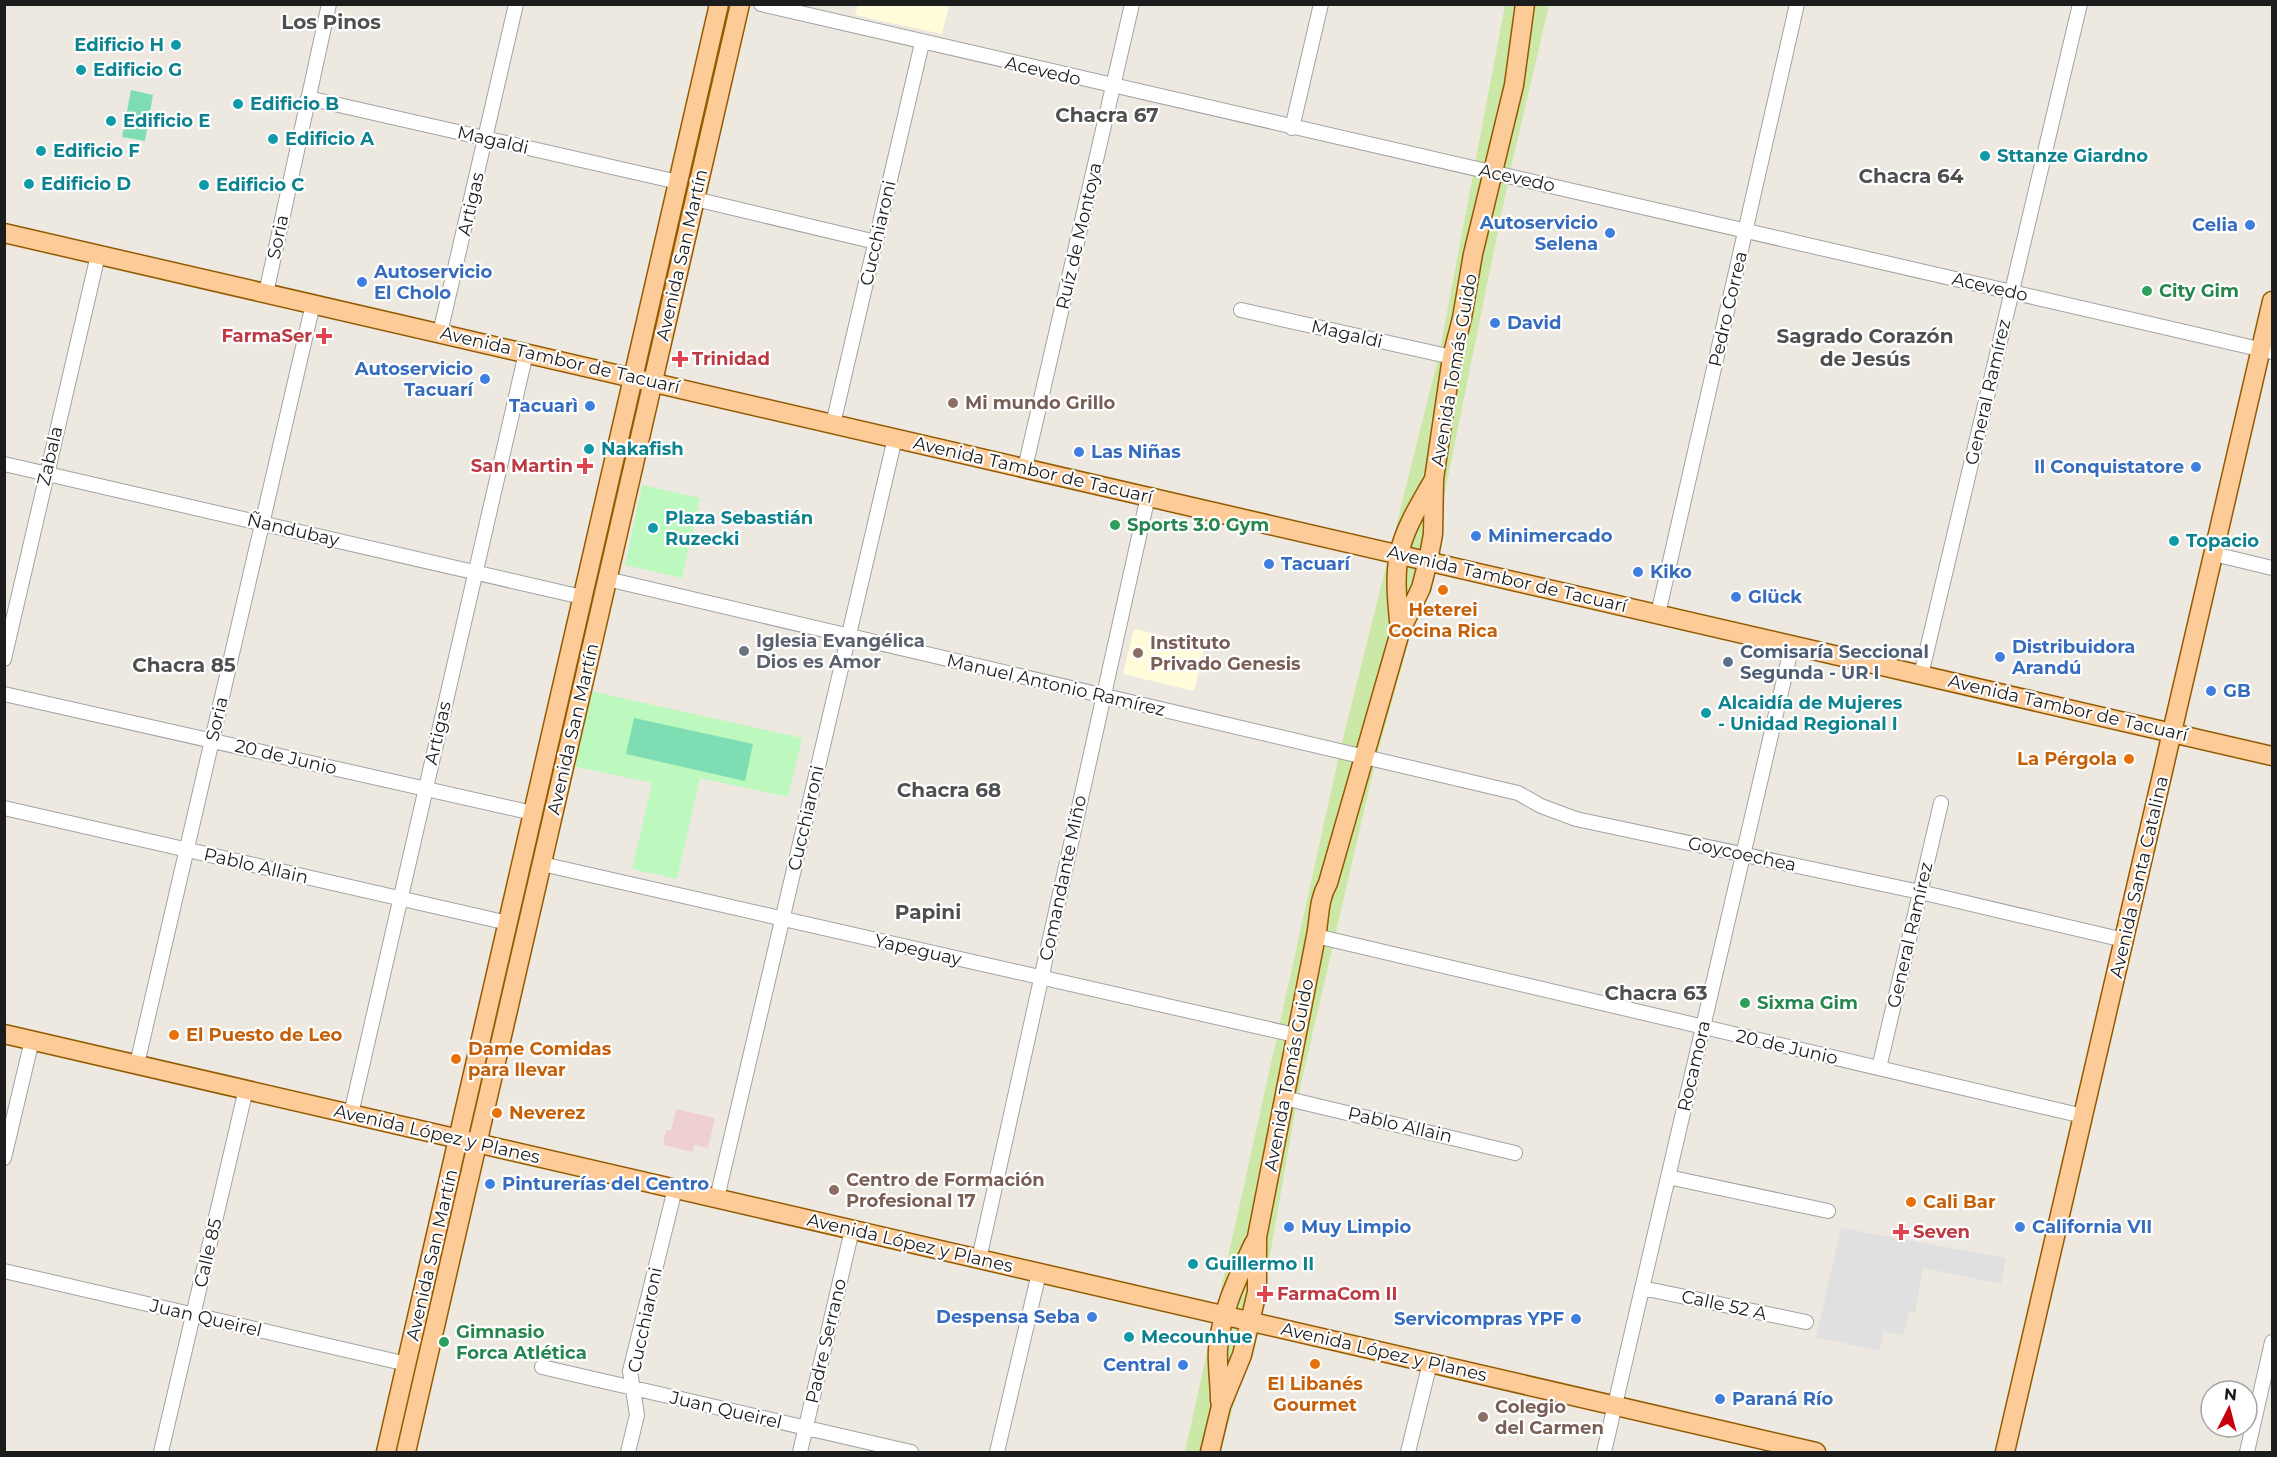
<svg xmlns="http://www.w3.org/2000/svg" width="2277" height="1457" font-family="Montserrat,sans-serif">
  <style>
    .commercial { fill: #efd0d1 }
    .education { fill: #fffdd9 }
    .grass { fill: #cbe8a6 }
    .park { fill: #bdf9be }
    .pitch { fill: #7eddb3 }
    .parking { fill: #e0e0e0 }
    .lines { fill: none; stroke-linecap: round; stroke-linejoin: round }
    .minor-casing { stroke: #a3a3a3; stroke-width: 16 }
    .major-casing { stroke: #945a00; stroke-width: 21 }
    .minor { stroke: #fff; stroke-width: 14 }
    .major { stroke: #fccb98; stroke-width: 18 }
    .culture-dot { fill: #0f9aa8; stroke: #fff; stroke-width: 2 }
    .shop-dot { fill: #3f7fe0; stroke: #fff; stroke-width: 2 }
    .leisure-dot { fill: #2e9e5b; stroke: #fff; stroke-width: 2 }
    .health-dot { fill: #e0444e; stroke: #fff; stroke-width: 2 }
    .education-dot { fill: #8d6e63; stroke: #fff; stroke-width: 2 }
    .food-dot { fill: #e8710a; stroke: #fff; stroke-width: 2 }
    .worship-dot { fill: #6b7280; stroke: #fff; stroke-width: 2 }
    .service-dot { fill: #5c6f8a; stroke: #fff; stroke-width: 2 }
    .labels { text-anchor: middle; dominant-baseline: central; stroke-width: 4.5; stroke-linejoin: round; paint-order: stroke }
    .culture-label { font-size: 18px; font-weight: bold; fill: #0d838f; stroke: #fff; text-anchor: start }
    .street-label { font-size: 18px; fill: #1c1c1c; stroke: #fff }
    .shop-label { font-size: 18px; font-weight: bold; fill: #366cbe; stroke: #fff; text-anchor: start }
    .leisure-label { font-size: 18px; font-weight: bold; fill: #27864d; stroke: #fff; text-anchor: start }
    .health-label { font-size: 18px; font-weight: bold; fill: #be3a42; stroke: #fff; text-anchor: start }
    .education-label { font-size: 18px; font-weight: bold; fill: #785e54; stroke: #fff; text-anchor: start }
    .food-label { font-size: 18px; font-weight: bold; fill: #c56008; stroke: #fff; text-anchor: start }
    .worship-label { font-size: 18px; font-weight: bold; fill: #5b616d; stroke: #fff; text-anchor: start }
    .service-label { font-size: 18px; font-weight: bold; fill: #4e5e75; stroke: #fff; text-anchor: start }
    .neighbourhood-label { font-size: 20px; font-weight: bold; fill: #4f4f4f; stroke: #fff }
  </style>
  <rect width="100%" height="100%" fill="#ede9e1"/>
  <!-- commercial -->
  <path class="commercial" d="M676,1109L715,1118L708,1148L694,1145L693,1152L663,1145L666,1130H671Z"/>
  <!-- education -->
  <path class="education" d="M858,4H949V5L942,34L855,15Z
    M1134,629L1205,646L1194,691L1123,674Z"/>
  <!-- grass -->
  <path class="grass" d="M1505,5H1549L1509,176L1431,561L1376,759L1297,1101L1258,1323L1220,1452H1185L1340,751L1439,355Z"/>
  <!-- park -->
  <path class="park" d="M642,485L700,498L682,578L625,565Z
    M590,691L802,738L788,797L700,778L677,879L632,869L652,783L573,766Z"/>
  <!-- pitch -->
  <path class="pitch" d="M131,90L153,95L145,141L122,137Z
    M634,718L753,744L745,781L626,754Z"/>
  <!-- parking -->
  <path class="parking" d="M1841,1228L2006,1258L2001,1284L1923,1268L1915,1312H1909L1903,1336L1884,1331L1879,1351L1816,1337Z"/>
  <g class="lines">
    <!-- minor casing -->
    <g class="minor-casing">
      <path id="minor" d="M761,4L2272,352
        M308,98L678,182
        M1292,128L1321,4
        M695,199L876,242
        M266,293L329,4
        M1241,310L1452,357
        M440,333L516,4
        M833,424L922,43
        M4,464L582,597
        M1025,468L1132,4
        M2214,554L2272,568
        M607,579L1518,793L1541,806L1576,819L1920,892L2124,940
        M1658,614L1797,4
        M4,659L98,255
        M1921,675L2080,4
        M4,694L533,813
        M4,808L508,923
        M542,864L1295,1035
        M1316,936L2083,1116
        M137,1064L313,304
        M1879,1068L1941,803
        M1284,1098L1515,1153
        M351,1114L526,353
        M4,1158L32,1040
        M1668,1177L1828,1211
        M717,1198L895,438
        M979,1259L1148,496
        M4,1271L407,1364
        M1642,1288L1806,1322
        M542,1367L911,1452
        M161,1452L246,1089
        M628,1452L637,1415L630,1371L675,1189
        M800,1452L852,1230
        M997,1452L1039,1273
        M1408,1452L1430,1363
        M1604,1452L1792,645
        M2247,1452L2272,1342"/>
    </g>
    <!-- major casing -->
    <g class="major-casing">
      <path id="major" d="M4,233L2272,756
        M1400,630C1392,557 1396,544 1433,481
        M4,1034L1816,1452
        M1220,1401C1220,1384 1217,1366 1218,1349C1221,1311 1238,1277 1254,1243
        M386,1452L719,4
        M406,1452L740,4
        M1210,1452L1221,1406L1242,1355L1257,1292V1237L1316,936C1320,916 1318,901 1328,883L1400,632L1421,588L1428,561L1433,534L1434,479L1452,357L1462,318L1473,254L1514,85L1525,4
        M2005,1452L2272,301"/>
    </g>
    <!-- minor -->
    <use href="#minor" class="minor"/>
    <!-- major -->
    <use href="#major" class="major"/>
  </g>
  <!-- markers -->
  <g class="culture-dot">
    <circle cx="176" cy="45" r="6"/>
    <circle cx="81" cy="70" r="6"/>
    <circle cx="238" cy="104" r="6"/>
    <circle cx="111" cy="121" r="6"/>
    <circle cx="273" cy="139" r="6"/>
    <circle cx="41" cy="151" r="6"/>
    <circle cx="1985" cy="156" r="6"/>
    <circle cx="29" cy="184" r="6"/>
    <circle cx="204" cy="185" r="6"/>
    <circle cx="589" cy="449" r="6"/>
    <circle cx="653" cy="528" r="6"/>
    <circle cx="2174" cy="541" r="6"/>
    <circle cx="1706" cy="713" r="6"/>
    <circle cx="1193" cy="1264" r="6"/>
    <circle cx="1129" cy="1337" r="6"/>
  </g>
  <g class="shop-dot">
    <circle cx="2250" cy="225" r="6"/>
    <circle cx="1610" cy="233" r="6"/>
    <circle cx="362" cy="282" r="6"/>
    <circle cx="1495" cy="323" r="6"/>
    <circle cx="485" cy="379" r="6"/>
    <circle cx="590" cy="406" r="6"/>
    <circle cx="1079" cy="452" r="6"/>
    <circle cx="2196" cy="467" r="6"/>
    <circle cx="1476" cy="536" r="6"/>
    <circle cx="1269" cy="564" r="6"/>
    <circle cx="1638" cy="572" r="6"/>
    <circle cx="1736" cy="597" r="6"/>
    <circle cx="2000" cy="657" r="6"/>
    <circle cx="2211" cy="691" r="6"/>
    <circle cx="490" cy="1184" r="6"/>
    <circle cx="1289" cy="1227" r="6"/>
    <circle cx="2020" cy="1227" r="6"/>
    <circle cx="1092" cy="1317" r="6"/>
    <circle cx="1576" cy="1319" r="6"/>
    <circle cx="1183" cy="1365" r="6"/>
    <circle cx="1720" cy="1399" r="6"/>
  </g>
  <g class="leisure-dot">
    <circle cx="2147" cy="291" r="6"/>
    <circle cx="1115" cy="525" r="6"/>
    <circle cx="1745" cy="1003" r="6"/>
    <circle cx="444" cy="1342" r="6"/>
  </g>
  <g class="health-dot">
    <path d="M321 327h6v6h6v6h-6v6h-6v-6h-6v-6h6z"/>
    <path d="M677 350h6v6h6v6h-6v6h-6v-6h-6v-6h6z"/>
    <path d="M582 457h6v6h6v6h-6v6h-6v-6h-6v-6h6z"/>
    <path d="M1898 1223h6v6h6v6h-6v6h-6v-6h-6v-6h6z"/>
    <path d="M1262 1285h6v6h6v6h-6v6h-6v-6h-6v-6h6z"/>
  </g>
  <g class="education-dot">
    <circle cx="953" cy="403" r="6"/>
    <circle cx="1138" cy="653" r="6"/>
    <circle cx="834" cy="1190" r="6"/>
    <circle cx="1483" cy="1417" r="6"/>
  </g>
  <g class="food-dot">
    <circle cx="1443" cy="590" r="6"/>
    <circle cx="2129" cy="759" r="6"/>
    <circle cx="174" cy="1035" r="6"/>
    <circle cx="456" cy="1059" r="6"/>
    <circle cx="497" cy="1113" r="6"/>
    <circle cx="1911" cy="1202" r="6"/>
    <circle cx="1315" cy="1364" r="6"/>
  </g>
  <circle class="worship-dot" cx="744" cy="651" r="6"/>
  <circle class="service-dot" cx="1728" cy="662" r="6"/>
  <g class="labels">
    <!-- culture labels -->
    <g class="culture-label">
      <text x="164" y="45" text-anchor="end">Edificio H</text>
      <text x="93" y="70">Edificio G</text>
      <text x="250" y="104">Edificio B</text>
      <text x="123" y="121">Edificio E</text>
      <text x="285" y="139">Edificio A</text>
      <text x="53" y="151">Edificio F</text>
      <text x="1997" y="156">Sttanze Giardno</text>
      <text x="41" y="184">Edificio D</text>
      <text x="216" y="185">Edificio C</text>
      <text x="601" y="449">Nakafish</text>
      <text x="665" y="518">Plaza Sebastián<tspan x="665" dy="21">Ruzecki</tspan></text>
      <text x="2186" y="541">Topacio</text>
      <text x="1718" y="703">Alcaidía de Mujeres<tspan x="1718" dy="21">- Unidad Regional I</tspan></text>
      <text x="1205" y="1264">Guillermo II</text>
      <text x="1141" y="1337">Mecounhue</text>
    </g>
    <!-- street labels -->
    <g class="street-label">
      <text transform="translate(1043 71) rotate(13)">Acevedo</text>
      <text transform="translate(493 140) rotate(13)">Magaldi</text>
      <text transform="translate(1517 178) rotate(12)">Acevedo</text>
      <text transform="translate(471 204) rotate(-77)">Artigas</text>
      <text transform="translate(878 233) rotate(-77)">Cucchiaroni</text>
      <text transform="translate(1079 236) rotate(-77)">Ruíz de Montoya</text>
      <text transform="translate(278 237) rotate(-78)">Soria</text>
      <text transform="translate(682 255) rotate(-77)">Avenida San Martín</text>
      <text transform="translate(1990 287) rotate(13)">Acevedo</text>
      <text transform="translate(1728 309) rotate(-77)">Pedro Correa</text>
      <text transform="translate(1347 334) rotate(13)">Magaldi</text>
      <text transform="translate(560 360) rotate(13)">Avenida Tambor de Tacuarí</text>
      <text transform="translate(1454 370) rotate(-80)">Avenida Tomás Guido</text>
      <text transform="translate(1988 392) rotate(-77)">General Ramírez</text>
      <text transform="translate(50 456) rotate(-77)">Zabala</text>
      <text transform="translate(1033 470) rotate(13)">Avenida Tambor de Tacuarí</text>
      <text transform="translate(293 530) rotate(13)">Ñandubay</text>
      <text transform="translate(1507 579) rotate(13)">Avenida Tambor de Tacuarí</text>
      <text transform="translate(1056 685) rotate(13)">Manuel Antonio Ramírez</text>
      <text transform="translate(2068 708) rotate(13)">Avenida Tambor de Tacuarí</text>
      <text transform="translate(217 719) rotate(-77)">Soria</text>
      <text transform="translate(573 729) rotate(-77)">Avenida San Martín</text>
      <text transform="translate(438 733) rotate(-77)">Artigas</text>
      <text transform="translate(286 757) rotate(13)">20 de Junio</text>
      <text transform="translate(806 818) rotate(-77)">Cucchiaroni</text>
      <text transform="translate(1742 854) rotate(12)">Goycoechea</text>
      <text transform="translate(256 866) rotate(13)">Pablo Allain</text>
      <text transform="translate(2139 877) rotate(-77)">Avenida Santa Catalina</text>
      <text transform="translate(1063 878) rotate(-78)">Comandante Miño</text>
      <text transform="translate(1910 935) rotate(-77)">General Ramírez</text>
      <text transform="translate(918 950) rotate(13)">Yapeguay</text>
      <text transform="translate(1787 1047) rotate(13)">20 de Junio</text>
      <text transform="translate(1694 1066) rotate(-77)">Rocamora</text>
      <text transform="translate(1289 1075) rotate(-79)">Avenida Tomás Guido</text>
      <text transform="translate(1400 1125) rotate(13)">Pablo Allain</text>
      <text transform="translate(437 1134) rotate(13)">Avenida López y Planes</text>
      <text transform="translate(910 1243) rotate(13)">Avenida López y Planes</text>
      <text transform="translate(208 1253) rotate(-77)">Calle 85</text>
      <text transform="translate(432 1255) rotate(-77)">Avenida San Martín</text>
      <text transform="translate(1724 1305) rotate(12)">Calle 52 A</text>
      <text transform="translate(206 1318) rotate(13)">Juan Queirel</text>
      <text transform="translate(645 1320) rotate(-78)">Cucchiaroni</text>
      <text transform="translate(826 1341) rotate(-77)">Padre Serrano</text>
      <text transform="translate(1384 1352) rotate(13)">Avenida López y Planes</text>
      <text transform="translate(726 1410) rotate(13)">Juan Queirel</text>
    </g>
    <!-- shop labels -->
    <g class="shop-label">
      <text x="1598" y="223" text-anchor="end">Autoservicio<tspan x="1598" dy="21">Selena</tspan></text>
      <text x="2238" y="225" text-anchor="end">Celia</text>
      <text x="374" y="272">Autoservicio<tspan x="374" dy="21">El Cholo</tspan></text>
      <text x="1507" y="323">David</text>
      <text x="473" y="369" text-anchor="end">Autoservicio<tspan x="473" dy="21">Tacuarí</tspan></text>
      <text x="578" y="406" text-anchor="end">Tacuarì</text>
      <text x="1091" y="452">Las Niñas</text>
      <text x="2184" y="467" text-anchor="end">Il Conquistatore</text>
      <text x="1488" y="536">Minimercado</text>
      <text x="1281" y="564">Tacuarí</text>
      <text x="1650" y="572">Kiko</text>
      <text x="1748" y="597">Glück</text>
      <text x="2012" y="647">Distribuidora<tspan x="2012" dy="21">Arandú</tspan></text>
      <text x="2223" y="691">GB</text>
      <text x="502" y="1184">Pinturerías del Centro</text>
      <text x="1301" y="1227">Muy Limpio</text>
      <text x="2032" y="1227">California VII</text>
      <text x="1080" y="1317" text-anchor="end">Despensa Seba</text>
      <text x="1564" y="1319" text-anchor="end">Servicompras YPF</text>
      <text x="1171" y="1365" text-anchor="end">Central</text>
      <text x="1732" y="1399">Paraná Río</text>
    </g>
    <!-- leisure labels -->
    <g class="leisure-label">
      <text x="2159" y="291">City Gim</text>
      <text x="1127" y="525">Sports 3.0 Gym</text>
      <text x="1757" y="1003">Sixma Gim</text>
      <text x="456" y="1332">Gimnasio<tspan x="456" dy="21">Forca Atlética</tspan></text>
    </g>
    <!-- health labels -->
    <g class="health-label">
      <text x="312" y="336" text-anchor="end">FarmaSer</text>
      <text x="692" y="359">Trinidad</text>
      <text x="573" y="466" text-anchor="end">San Martin</text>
      <text x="1913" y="1232">Seven</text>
      <text x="1277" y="1294">FarmaCom II</text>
    </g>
    <!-- education labels -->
    <g class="education-label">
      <text x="965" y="403">Mi mundo Grillo</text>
      <text x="1150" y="643">Instituto<tspan x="1150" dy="21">Privado Genesis</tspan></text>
      <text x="846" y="1180">Centro de Formación<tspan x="846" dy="21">Profesional 17</tspan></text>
      <text x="1495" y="1407">Colegio<tspan x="1495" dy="21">del Carmen</tspan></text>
    </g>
    <!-- food labels -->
    <g class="food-label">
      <text x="1443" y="610" text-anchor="middle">Heterei<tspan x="1443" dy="21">Cocina Rica</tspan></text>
      <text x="2117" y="759" text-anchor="end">La Pérgola</text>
      <text x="186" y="1035">El Puesto de Leo</text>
      <text x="468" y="1049">Dame Comidas<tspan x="468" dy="21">para llevar</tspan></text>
      <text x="509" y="1113">Neverez</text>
      <text x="1923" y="1202">Cali Bar</text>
      <text x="1315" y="1384" text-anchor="middle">El Libanés<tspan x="1315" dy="21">Gourmet</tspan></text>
    </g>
    <!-- worship labels -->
    <g class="worship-label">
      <text x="756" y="641">Iglesia Evangélica<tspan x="756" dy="21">Dios es Amor</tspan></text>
    </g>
    <!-- service labels -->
    <g class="service-label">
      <text x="1740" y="652">Comisaría Seccional<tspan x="1740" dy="21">Segunda - UR I</tspan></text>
    </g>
    <!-- neighbourhood labels -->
    <g class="neighbourhood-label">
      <text x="331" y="22">Los Pinos</text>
      <text x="1107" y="115">Chacra 67</text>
      <text x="1911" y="176">Chacra 64</text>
      <text x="1865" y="336">Sagrado Corazón<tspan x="1865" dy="23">de Jesús</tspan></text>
      <text x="184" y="665">Chacra 85</text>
      <text x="949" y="790">Chacra 68</text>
      <text x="928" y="912">Papini</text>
      <text x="1656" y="993">Chacra 63</text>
    </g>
  </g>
  <!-- border -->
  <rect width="2277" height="1457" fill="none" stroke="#1c1c1c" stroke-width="12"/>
  <!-- north arrow -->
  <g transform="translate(2229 1409) rotate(6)"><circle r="28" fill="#ffffff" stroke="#a4a4a4" stroke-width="1.5"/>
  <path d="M0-4.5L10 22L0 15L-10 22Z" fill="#c8000c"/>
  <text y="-9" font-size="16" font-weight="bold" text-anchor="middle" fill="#1c1c1c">N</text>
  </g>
</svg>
